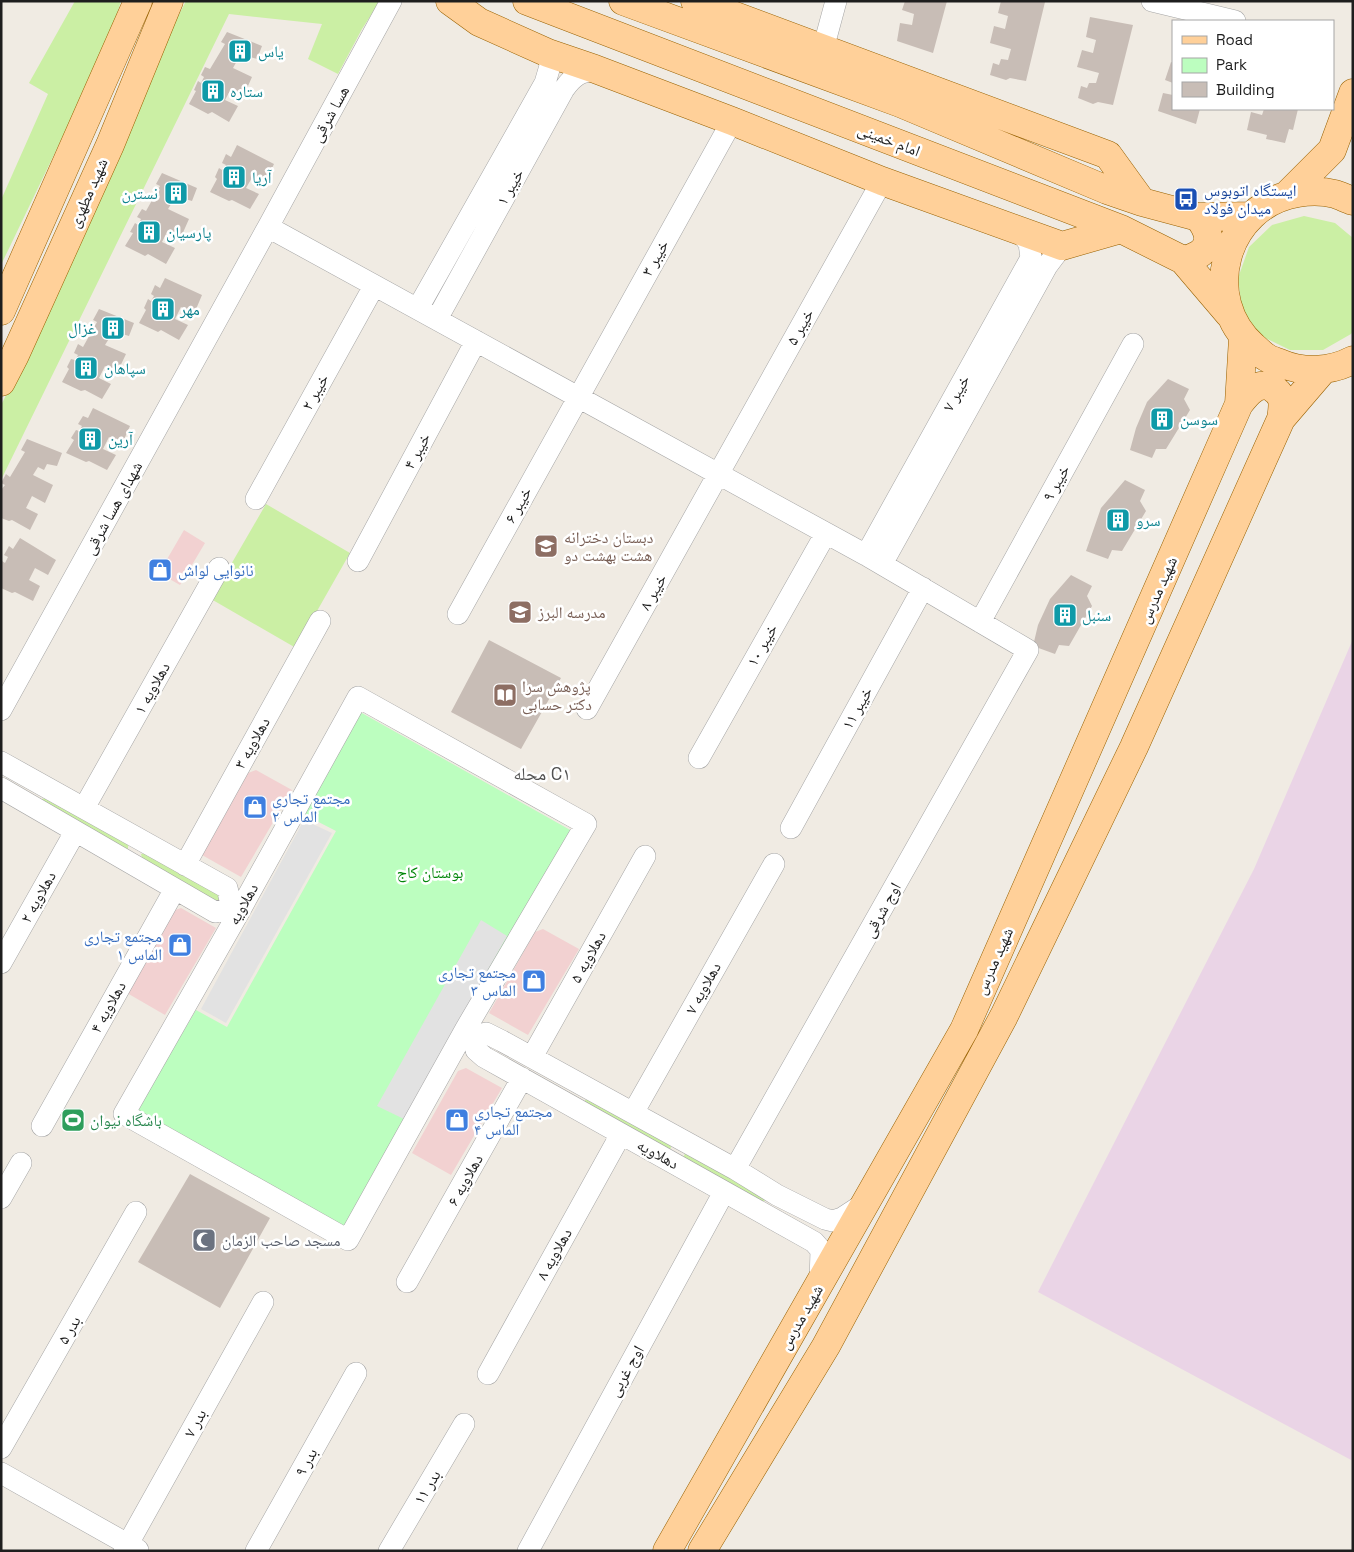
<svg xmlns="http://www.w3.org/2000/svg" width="1354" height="1552" font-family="'Space Grotesk','Noto Naskh Arabic',sans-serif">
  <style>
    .commercial { fill: #f2d1d1 }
    .industrial { fill: #ead4e6 }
    .grass { fill: #cbefa4 }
    .park { fill: #bcfebf }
    .parking { fill: #e2e2e2 }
    .building { fill: #c8bdb6 }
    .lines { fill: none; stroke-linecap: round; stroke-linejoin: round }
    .minor-casing { stroke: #a5a5a5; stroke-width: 22 }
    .major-casing { stroke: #986100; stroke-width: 29 }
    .minor { stroke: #fff; stroke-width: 21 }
    .major { stroke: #ffd099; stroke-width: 28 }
    .labels { text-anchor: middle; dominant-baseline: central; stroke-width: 5; stroke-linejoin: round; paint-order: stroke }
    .culture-label { font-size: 16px; fill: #0d838f; stroke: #fff; text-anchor: start }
    .street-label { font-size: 16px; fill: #1e1e1e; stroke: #fff }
    .transit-label { font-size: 16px; fill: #164399; stroke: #fff; text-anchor: start }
    .education-label { font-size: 16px; fill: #785e54; stroke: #fff; text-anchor: start }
    .shop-label { font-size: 16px; fill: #366cbe; stroke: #fff; text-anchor: start }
    .park-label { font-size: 16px; fill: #028609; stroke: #fff }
    .leisure-label { font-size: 16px; fill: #27864d; stroke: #fff; text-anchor: start }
    .worship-label { font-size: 16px; fill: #5b616d; stroke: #fff; text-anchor: start }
    .neighbourhood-label { font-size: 18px; fill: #515151; stroke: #fff }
  </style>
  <rect width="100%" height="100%" fill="#f0ebe3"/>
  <!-- commercial -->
  <path class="commercial" d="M184,530L205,543L180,585L159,573Z
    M256,770L292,790L241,877L202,855L248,773Z
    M181,908L216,928L165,1015L127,993L172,911Z
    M543,929L579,949L528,1035L489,1013L535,932Z
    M466,1068L502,1088L451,1175L412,1153L458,1071Z"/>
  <!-- industrial -->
  <path class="industrial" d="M1353,639V1461L1038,1292L1254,869Z"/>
  <!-- grass -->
  <path class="grass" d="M75,1H121L115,20L75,111L1,265V200L48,94L29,83Z
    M186,1H380L362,29L338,74L308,59L322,24L229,14L1,480V405L48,314L171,30Z
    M1304,216L1335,223L1353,238V331L1351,334L1323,350H1290L1261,336L1242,310L1238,278L1249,247L1272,225Z
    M266,504L350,553L296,648L211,599Z
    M48,797L128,844V850L43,806L42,799Z
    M148,853L227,900L220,907L143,862L141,854Z
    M591,1099L671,1146L670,1152L586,1108L585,1100Z
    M685,1153L768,1197L760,1205L683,1159Z"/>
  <!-- park -->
  <path class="park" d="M360,712L572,831L346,1228L137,1110L196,1010L227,1027L336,831L303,814Z"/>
  <!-- parking -->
  <path class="parking" d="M304,820L332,833L226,1023L201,1009Z
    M481,920L507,936L404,1119L377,1106Z"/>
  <!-- building -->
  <path class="building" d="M905,1H947L933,53L897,41L900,23L912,25L914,14L902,10Z
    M1001,1L1045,2L1026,81L1010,78L1006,80L990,75L993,63L999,65L1001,59L1008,60L1011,49L990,43L994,26L1005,29L1008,16L998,13Z
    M1090,17L1133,25L1113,105L1098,102L1093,104L1078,98L1081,86L1087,88L1089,83H1096L1099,73L1077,67L1082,50L1093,53L1096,40L1086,37Z
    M227,32L262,46L257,59L247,56L244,62L238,59L233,68L252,77L244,95L231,89L225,100L238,106L229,122L212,112L208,114L189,104L196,91L194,90L198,81L201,83L204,77L201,75L205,67L210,69L225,44L221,42Z
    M1171,62L1173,63V83L1165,80Z
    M1163,93L1173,95V109H1200L1196,124L1158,111Z
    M1264,109H1298L1293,130L1289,129L1285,143L1266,139L1267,135L1247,130L1251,112L1262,115Z
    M237,145L274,164L265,183L253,176L246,188L259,194L250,209L232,200L229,201L210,192L217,179L215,177L219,168L222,170L226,165L222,163L226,154L231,157Z
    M162,173L197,188L192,201L182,198L180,204L173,201L168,209L189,219L181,237L168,230L162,242L175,248L166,264L148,254L145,256L125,246L133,233L130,232L135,223L138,225L141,219L137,217L142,209L146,211L160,186L156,184Z
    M165,278L202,295L194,314L181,307L175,319L188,325L179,340L161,330L158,332L139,323L146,310L144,308L148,299L151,301L154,296L151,294L155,285L160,288Z
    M99,309L134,323L129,336L119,333L116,339L110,337L105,345L126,354L117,373L105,366L99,378L111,384L102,399L85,390L81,391L62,382L69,369L67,367L71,359L75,360L78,355L74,353L78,344L83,347L97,322L93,320Z
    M1168,379L1189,389L1184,399L1190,410L1166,449H1156L1152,458L1130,450L1136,428L1147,402Z
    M93,408L130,426L122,444L109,437L103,449L116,455L107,470L89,461L86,462L66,453L74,440L71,438L76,430L79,431L82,426L78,424L83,416L88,418Z
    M27,439L62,453L57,466L47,464L44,470L38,467L33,475L53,485L45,503L32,496L26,508L38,514L30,530L12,520L9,521L1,518V490L5,485L1,483L6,474L10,477L25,452L21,450Z
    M1125,480L1145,490L1140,501L1146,511L1122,551L1112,550L1108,559L1086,551L1101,508Z
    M20,538L56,560L48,575L35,568L29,580L40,586L33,601L15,592L12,593L1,588V562L2,561L5,563L8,557L4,555L9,546L13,549Z
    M1071,575L1092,586L1087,596L1092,606L1069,646L1059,645L1055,654L1033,646L1038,625L1050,599Z
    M489,640L561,678L521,749L451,712Z
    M190,1174L270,1218L220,1308L138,1262Z"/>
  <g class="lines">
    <!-- minor casing -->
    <g class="minor-casing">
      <path id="minor" d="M1152,1L1235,21
        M823,49L836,1
        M268,227L866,555L1028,650L735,1169
        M418,308L545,83L550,66L548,53
        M437,319L564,89C574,75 579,73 595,69
        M256,499L374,286
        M866,555L1031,258L1029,243L1019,231
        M358,561L476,341
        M882,564L1047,266L1062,246
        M458,614L732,121
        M980,622L1133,344
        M358,697L586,824L465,1030L348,1240L124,1114L239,912Z
        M587,709L882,181
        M1,710L268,227L391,1
        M699,758L826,533
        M1,762L227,888L232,908
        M1,788L215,912L232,908
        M84,808L219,568
        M791,828L923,588
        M185,865L320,621
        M1,963L75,832
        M465,1030L476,1036L486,1033L502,1041L735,1169L777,1195L825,1219L833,1221L842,1218L865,1203
        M476,1036V1050L484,1057L814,1242L821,1250L820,1282
        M532,1057L645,856
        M633,1113L774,864
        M42,1126L175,889
        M1,1198L21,1163
        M407,1282L522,1078
        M488,1374L621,1134
        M1,1448L136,1212
        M1,1473L138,1550
        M124,1551L263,1302
        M256,1551L356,1373
        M389,1551L464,1424
        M528,1551L724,1192"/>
    </g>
    <!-- major casing -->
    <g class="major-casing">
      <path id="major" d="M450,1L479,22L548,53L595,69L732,121L882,181L1062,246L1121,229
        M527,1L1121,229L1183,260L1229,314
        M623,1L900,103L1107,190L1142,202L1198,217L1251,216
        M695,1L1108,155L1142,202
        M1287,195L1332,150L1353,93
        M1353,201C1347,199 1341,196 1335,194C1323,191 1310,191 1298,193C1224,205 1199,299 1254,347C1258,350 1262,355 1266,357C1270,360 1275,361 1280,363C1303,373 1330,372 1353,360
        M1183,260C1209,255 1216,238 1198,217
        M1,311L138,1
        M1,382L15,355L110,145L169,1
        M1239,404C1247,394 1257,381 1271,387C1276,390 1280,394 1282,399C1283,404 1282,413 1281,419
        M667,1551L964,1030L1239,404L1243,338
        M702,1551L826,1346L1004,1016L1134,747L1281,419L1323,370"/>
    </g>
    <!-- minor -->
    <use href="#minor" class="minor"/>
    <!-- major -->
    <use href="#major" class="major"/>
  </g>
  <!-- icons -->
  <defs>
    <g id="building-square" transform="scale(1.25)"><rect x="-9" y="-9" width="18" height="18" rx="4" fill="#0f9aa8" stroke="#fff"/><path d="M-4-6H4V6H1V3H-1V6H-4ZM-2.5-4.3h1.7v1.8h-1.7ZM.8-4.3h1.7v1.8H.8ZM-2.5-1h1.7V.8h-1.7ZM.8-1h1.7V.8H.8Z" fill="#fff"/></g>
    <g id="bus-square" transform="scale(1.25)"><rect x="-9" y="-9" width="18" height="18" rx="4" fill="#1a4fb4" stroke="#fff"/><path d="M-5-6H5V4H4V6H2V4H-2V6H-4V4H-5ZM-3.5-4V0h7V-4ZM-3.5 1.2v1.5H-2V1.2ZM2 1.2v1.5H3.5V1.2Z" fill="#fff"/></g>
    <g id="school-square" transform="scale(1.25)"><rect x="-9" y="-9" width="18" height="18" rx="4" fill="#8d6e63" stroke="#fff"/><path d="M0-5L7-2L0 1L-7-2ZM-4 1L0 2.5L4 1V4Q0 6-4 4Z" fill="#fff"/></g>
    <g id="shop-square" transform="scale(1.25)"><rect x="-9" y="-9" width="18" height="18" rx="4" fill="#3f7fe0" stroke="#fff"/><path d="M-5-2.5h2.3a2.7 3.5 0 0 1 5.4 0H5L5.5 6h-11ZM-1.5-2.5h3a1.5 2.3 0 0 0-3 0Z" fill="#fff"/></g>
    <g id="library-square" transform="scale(1.25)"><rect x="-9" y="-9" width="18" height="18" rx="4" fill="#8d6e63" stroke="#fff"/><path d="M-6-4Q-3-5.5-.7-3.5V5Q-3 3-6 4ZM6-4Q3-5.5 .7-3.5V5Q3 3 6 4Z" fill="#fff"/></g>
    <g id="stadium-square" transform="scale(1.25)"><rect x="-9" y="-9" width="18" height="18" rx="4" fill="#2e9e5b" stroke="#fff"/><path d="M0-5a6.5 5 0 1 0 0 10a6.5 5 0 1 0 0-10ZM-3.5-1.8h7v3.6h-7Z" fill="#fff"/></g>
    <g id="mosque-square" transform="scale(1.25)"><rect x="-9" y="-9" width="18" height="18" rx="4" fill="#6b7280" stroke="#fff"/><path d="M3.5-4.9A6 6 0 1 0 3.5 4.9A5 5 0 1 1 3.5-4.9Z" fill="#fff"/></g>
  </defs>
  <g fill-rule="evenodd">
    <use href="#building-square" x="240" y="51"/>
    <use href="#building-square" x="213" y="91"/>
    <use href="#building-square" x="234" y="177"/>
    <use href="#building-square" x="176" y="193"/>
    <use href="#bus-square" x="1186" y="199"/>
    <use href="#building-square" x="149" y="232"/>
    <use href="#building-square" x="163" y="309"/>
    <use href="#building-square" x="113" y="328"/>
    <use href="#building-square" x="86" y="368"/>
    <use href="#building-square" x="1162" y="419"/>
    <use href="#building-square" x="90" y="439"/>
    <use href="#building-square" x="1118" y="520"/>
    <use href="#school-square" x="546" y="546"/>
    <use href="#shop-square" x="160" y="570"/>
    <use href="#school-square" x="520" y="612"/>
    <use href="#building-square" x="1065" y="615"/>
    <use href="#library-square" x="505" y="695"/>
    <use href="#shop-square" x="255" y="807"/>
    <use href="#shop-square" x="180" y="945"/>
    <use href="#shop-square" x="534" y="981"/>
    <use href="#stadium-square" x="73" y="1120"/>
    <use href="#shop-square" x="457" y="1120"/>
    <use href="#mosque-square" x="204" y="1240"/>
  </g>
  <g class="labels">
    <!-- culture labels -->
    <g class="culture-label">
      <text x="258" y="51">یاس</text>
      <text x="230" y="91">ستاره</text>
      <text x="252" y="177">آریا</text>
      <text x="158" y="193" text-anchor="end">نسترن</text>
      <text x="166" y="232">پارسیان</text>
      <text x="180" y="309">مهر</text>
      <text x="96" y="328" text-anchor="end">غزال</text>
      <text x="104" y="368">سپاهان</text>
      <text x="1180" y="419">سوسن</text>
      <text x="108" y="439">آرین</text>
      <text x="1136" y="520">سرو</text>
      <text x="1082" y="615">سنبل</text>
    </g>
    <!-- street labels -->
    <g class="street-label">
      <text transform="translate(330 114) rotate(-61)">هسا شرقی</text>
      <text transform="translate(889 140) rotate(21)">امام خمینی</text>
      <text transform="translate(510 187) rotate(-61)">خیبر ۱</text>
      <text transform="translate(88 193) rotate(-66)">شهید مطهری</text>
      <text transform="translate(655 258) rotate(-61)">خیبر ۳</text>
      <text transform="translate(800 327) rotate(-61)">خیبر ۵</text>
      <text transform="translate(315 392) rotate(-61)">خیبر ۲</text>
      <text transform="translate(956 393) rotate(-61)">خیبر ۷</text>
      <text transform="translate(417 451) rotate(-62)">خیبر ۴</text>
      <text transform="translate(1056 483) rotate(-61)">خیبر ۹</text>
      <text transform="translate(518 505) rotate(-61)">خیبر ۶</text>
      <text transform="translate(113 508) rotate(-61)">شهدای هسا شرقی</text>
      <text transform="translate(1158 590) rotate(-66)">شهید مدرس</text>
      <text transform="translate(653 592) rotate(-61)">خیبر ۸</text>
      <text transform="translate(762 645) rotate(-61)">خیبر ۱۰</text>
      <text transform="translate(152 688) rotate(-61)">دهلاویه ۱</text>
      <text transform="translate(857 708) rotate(-61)">خیبر ۱۱</text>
      <text transform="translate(252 743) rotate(-61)">دهلاویه ۳</text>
      <text transform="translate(38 897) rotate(-61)">دهلاویه ۲</text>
      <text transform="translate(243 904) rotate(-61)">دهلاویه</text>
      <text transform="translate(882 910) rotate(-61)">اوج شرقی</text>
      <text transform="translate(588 957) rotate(-61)">دهلاویه ۵</text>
      <text transform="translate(994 961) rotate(-66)">شهید مدرس</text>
      <text transform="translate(703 988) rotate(-61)">دهلاویه ۷</text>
      <text transform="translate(108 1007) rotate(-61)">دهلاویه ۴</text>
      <text transform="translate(658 1154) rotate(29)">دهلاویه</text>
      <text transform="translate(465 1180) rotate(-61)">دهلاویه ۶</text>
      <text transform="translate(554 1254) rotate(-61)">دهلاویه ۸</text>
      <text transform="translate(801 1317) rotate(-60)">شهید مدرس</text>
      <text transform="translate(69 1330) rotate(-60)">بدر ۵</text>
      <text transform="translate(626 1371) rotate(-61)">اوج غربی</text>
      <text transform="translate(195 1423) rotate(-61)">بدر ۷</text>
      <text transform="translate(306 1462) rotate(-61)">بدر ۹</text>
      <text transform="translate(427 1487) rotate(-59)">بدر ۱۱</text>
    </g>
    <!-- transit labels -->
    <g class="transit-label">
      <text x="1204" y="190">ایستگاه اتوبوس<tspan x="1204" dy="18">میدان فولاد</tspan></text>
    </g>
    <!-- education labels -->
    <g class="education-label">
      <text x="564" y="537">دبستان دخترانه<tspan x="564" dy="18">هشت بهشت دو</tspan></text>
      <text x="538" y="612">مدرسه البرز</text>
      <text x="522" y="686">پژوهش سرا<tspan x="522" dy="18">دکتر حسابی</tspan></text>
    </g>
    <!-- shop labels -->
    <g class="shop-label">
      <text x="178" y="570">نانوایی لواش</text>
      <text x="272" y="798">مجتمع تجاری<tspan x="272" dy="18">الماس ۲</tspan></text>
      <text x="162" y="936" text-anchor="end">مجتمع تجاری<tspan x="162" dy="18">الماس ۱</tspan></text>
      <text x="516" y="972" text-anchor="end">مجتمع تجاری<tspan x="516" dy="18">الماس ۳</tspan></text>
      <text x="474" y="1111">مجتمع تجاری<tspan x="474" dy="18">الماس ۴</tspan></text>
    </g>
    <!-- park labels -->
    <g class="park-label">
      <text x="430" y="872">بوستان کاج</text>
    </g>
    <!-- leisure labels -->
    <g class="leisure-label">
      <text x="90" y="1120">باشگاه نیوان</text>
    </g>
    <!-- worship labels -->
    <g class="worship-label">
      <text x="222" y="1240">مسجد صاحب الزمان</text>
    </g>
    <!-- neighbourhood labels -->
    <g class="neighbourhood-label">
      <text x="542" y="773">محله C۱</text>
    </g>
  </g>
  <!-- border -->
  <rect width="1354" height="1552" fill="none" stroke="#1e1e1e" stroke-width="5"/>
  <!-- legend -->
  <rect x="1172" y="20" width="162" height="90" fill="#ffffff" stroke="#a5a5a5"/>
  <rect x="1182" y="36" width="25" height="8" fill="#ffd099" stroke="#a5a5a5"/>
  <text x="1216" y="45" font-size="15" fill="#1e1e1e">Road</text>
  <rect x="1182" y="58" width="25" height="15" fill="#bcfebf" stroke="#a5a5a5"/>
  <text x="1216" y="70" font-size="15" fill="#1e1e1e">Park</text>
  <rect x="1182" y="82" width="25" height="15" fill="#c8bdb6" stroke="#a5a5a5"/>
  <text x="1216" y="95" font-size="15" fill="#1e1e1e">Building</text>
</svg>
